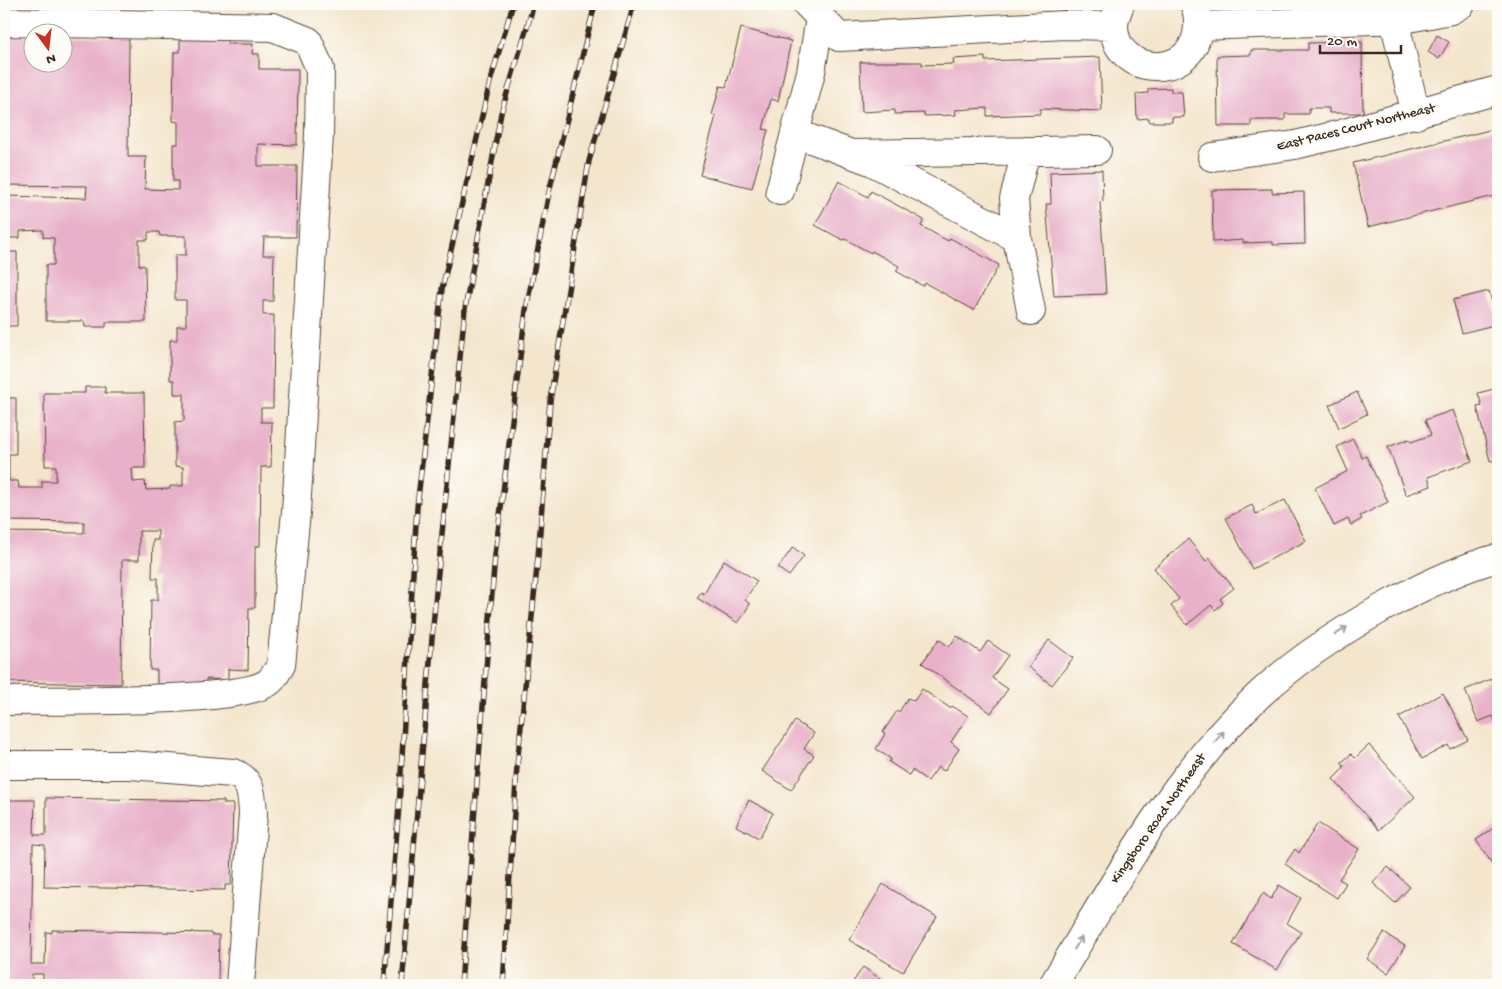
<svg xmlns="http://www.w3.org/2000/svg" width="1502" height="989" font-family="'Gochi Hand',sans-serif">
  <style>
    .building { fill: #e8b1c9 }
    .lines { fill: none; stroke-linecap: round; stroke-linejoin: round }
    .minor-casing { stroke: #574638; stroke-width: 30 }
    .minor { stroke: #fff; stroke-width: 28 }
    .rail-casing { stroke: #3b2a1e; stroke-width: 5.5 }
    .rail { stroke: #fdfcf7; stroke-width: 4; stroke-dasharray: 11; stroke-linecap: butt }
    .oneway { stroke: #a79f9a }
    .labels { text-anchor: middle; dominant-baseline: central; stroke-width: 5; stroke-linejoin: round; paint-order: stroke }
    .street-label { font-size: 14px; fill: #3b2a1e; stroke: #fdfcf7 }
  </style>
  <rect width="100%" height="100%" fill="#fdfcf7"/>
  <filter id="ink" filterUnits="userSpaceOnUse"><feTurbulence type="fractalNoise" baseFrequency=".02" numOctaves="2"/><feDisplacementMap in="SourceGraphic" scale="10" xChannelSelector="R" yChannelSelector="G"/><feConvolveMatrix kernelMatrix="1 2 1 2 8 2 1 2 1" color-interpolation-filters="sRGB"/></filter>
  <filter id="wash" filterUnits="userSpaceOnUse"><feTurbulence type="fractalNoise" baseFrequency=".0096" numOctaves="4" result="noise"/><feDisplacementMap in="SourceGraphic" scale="20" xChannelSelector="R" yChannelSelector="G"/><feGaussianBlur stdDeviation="1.12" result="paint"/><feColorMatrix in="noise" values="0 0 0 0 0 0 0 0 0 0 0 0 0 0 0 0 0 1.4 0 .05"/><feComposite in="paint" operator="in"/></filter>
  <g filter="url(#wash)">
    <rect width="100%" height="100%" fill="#f4e6cd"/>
    <g id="blocks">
      <!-- building -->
      <path class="building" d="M741,28L791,41L778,101L771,99L763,129L768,130L752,188L700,175L716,116L712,115L720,86L726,87Z
        M1437,35L1449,42L1439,59L1428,52Z
        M4,36H32V62H62V36L129,37L128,157H146L145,189L178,190V181H173V144H178V122L173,121L174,52H180V37L227,38V44H253L252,54H259V69H298L297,145L258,144V166H297L296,237H264L263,255H274L273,301H263V315H274L273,408H261V422H272L271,467H261L260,546H255V608H249L248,670L228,669V680L206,679V684H157V670H150L151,600H158V578H152L153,540H158V531H139V560H122L121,684L4,682V532L84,533V522L4,521V398H16V454H9V481H18L19,488H42V481H56V466H45L44,393H85V387H105V393H144L145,468H132L133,482L145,481L146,490L170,489V486H183V467L175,466V422L184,421V394H174V380H170V340H177V326H186V300H175V255H186V236H160L159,232H148V240H139V265L145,266L146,322H106V327H85L84,321H46V265H54V238L43,237V230L20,231V238H7V252H17V326H4V196L86,198L87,186L4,185Z
        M1362,42L1363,113H1329V108H1309V114H1285V120H1251V126H1218L1217,56L1251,55V50H1308V43Z
        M985,57V61L1100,57L1102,111L1040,109V114L987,116V108L955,110L956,115L924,116V113L895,114V110L862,112L860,62H922V65L954,64L953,59Z
        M1171,88V92H1182L1184,117H1172V122H1149V118L1137,119L1136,94L1148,93V89Z
        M1498,128V195L1368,227L1353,163Z
        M1102,170L1103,201L1100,202L1106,294L1054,296L1046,204H1051L1050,172Z
        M839,181L868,197L871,191L924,220L921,226L948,241L950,238L999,265L974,310L925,283L923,286L896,271L899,266L872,251L871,253L845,239L843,240L815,225Z
        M1272,189V193L1304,192L1305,244L1273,245V242L1243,243V240L1213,242L1212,190Z
        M1489,291L1498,324L1462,333L1453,300Z
        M1498,388V459L1490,461L1477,407L1482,406L1478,393Z
        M1357,392L1367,414L1339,428L1329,405Z
        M1453,410L1472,461L1428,477L1431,486L1406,495L1388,447L1409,439L1411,442L1431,435L1425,420Z
        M1353,439L1362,458L1366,456L1388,502L1360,516L1362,519L1351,525L1348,519L1334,526L1315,488L1348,471L1337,447Z
        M1285,500L1306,541L1252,569L1226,518L1252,505L1256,514Z
        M1188,539L1206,561L1209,558L1234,588L1220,599L1223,603L1215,610L1211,605L1187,625L1171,606L1179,599L1154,568Z
        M793,547L804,556L789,576L778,568Z
        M724,560L757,581L745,600L750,604L738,623L697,598L701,592L704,594Z
        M957,636L980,652L988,641L1008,655L992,678L1008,689L991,713L922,663L939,639L949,647Z
        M1049,640L1073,658L1052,685L1028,667Z
        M1498,676V728L1493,716L1478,722L1465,690Z
        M922,689L950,708L952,706L968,716L951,742L959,749L944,771L938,767L928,781L912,770L909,775L889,762L891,759L876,749L885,734L883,732L897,711L899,712L908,698L914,701Z
        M1443,693L1468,740L1450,749L1448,745L1422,759L1399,717Z
        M795,721L814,733L804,749L814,755L791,790L762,771Z
        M1369,745L1415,797L1379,830L1333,779L1343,769L1344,766L1341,763L1351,754L1355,758Z
        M46,798L224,801V804H233L231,885H225V890L44,887L45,845L33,844L31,964H45L46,932L52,933V930L211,933V935H219L218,985H43V974H32V985H4V800H35L34,835H46Z
        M749,800L773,813L759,838L736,826Z
        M1318,823L1359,849L1339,879L1346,883L1337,898L1285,864L1295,849L1299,853Z
        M1498,825V862L1493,865L1476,840Z
        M1388,867L1410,887L1395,903L1373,883Z
        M883,884L937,917L903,972L849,940Z
        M1279,885L1301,898L1287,923L1301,932L1277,970L1233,944L1263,893L1271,899Z
        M1384,933L1405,946L1388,973L1367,959Z
        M863,967L890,985H851Z"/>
    </g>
  </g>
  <g filter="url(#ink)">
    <use href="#blocks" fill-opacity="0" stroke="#574638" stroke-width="1"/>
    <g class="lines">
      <!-- minor casing -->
      <g class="minor-casing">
        <path id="minor" d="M807,4L839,37L1065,25L1114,26
          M1120,4C1118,10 1114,19 1114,26C1115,78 1196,81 1198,26C1198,17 1198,12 1194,4
          M1394,19L1416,115
          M4,22L273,27L308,41L320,69L319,135L296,512L281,665C278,670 274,677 270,681C245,704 48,700 4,701
          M1198,26L1403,19L1451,10L1461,4
          M795,133L873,162L1017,238
          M1026,151L1014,199L1017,238L1031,311
          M851,154L1097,150
          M1212,157L1295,145L1341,134L1498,90
          M780,191L811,72L820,18
          M4,765H130L233,773C252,779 252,797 253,814L240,985
          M1053,985C1114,884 1173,775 1260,694C1298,659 1340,632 1384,607C1419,588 1459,568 1498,558"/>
      </g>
      <!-- minor -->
      <use href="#minor" class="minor"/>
      <!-- rail casing -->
      <g class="rail-casing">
        <path id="rail" d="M384,985L399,806L417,507L442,289L490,82L513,4
          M402,985L436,592L465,309L501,113L534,4
          M461,985L495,555L526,310L549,192L595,4
          M503,985L517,766L538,557L550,401L589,161L634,4"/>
      </g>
      <!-- rail -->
      <use href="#rail" class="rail"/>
    </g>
    <!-- one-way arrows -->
    <defs><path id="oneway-shaft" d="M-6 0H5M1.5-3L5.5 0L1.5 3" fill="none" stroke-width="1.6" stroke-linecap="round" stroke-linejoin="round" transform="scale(1.25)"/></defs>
    <g class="oneway">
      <use href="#oneway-shaft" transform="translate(1341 631) rotate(-33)"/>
      <use href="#oneway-shaft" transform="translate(1219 737) rotate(-49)"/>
      <use href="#oneway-shaft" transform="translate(1078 943) rotate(-59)"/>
    </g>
  </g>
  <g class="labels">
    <!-- street labels -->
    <g class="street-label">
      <text transform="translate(1356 128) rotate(-14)">East Paces Court Northeast</text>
      <text transform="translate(1159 819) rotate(-55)">Kingsboro Road Northeast</text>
    </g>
  </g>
  <!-- margin -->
  <rect width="1502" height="989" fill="none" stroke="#fdfcf7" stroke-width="20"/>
  <!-- north arrow -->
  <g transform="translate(48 48) rotate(165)"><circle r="24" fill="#fdfcf7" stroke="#afa8a0"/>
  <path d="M0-4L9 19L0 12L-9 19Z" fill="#c8321e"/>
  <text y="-8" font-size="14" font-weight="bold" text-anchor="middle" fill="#3b2a1e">N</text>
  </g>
  <!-- scale -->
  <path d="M1320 45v8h81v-8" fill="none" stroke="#3b2a1e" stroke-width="2.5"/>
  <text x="1327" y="45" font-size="15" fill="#3b2a1e" stroke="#fdfcf7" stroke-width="4" paint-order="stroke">20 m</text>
</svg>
